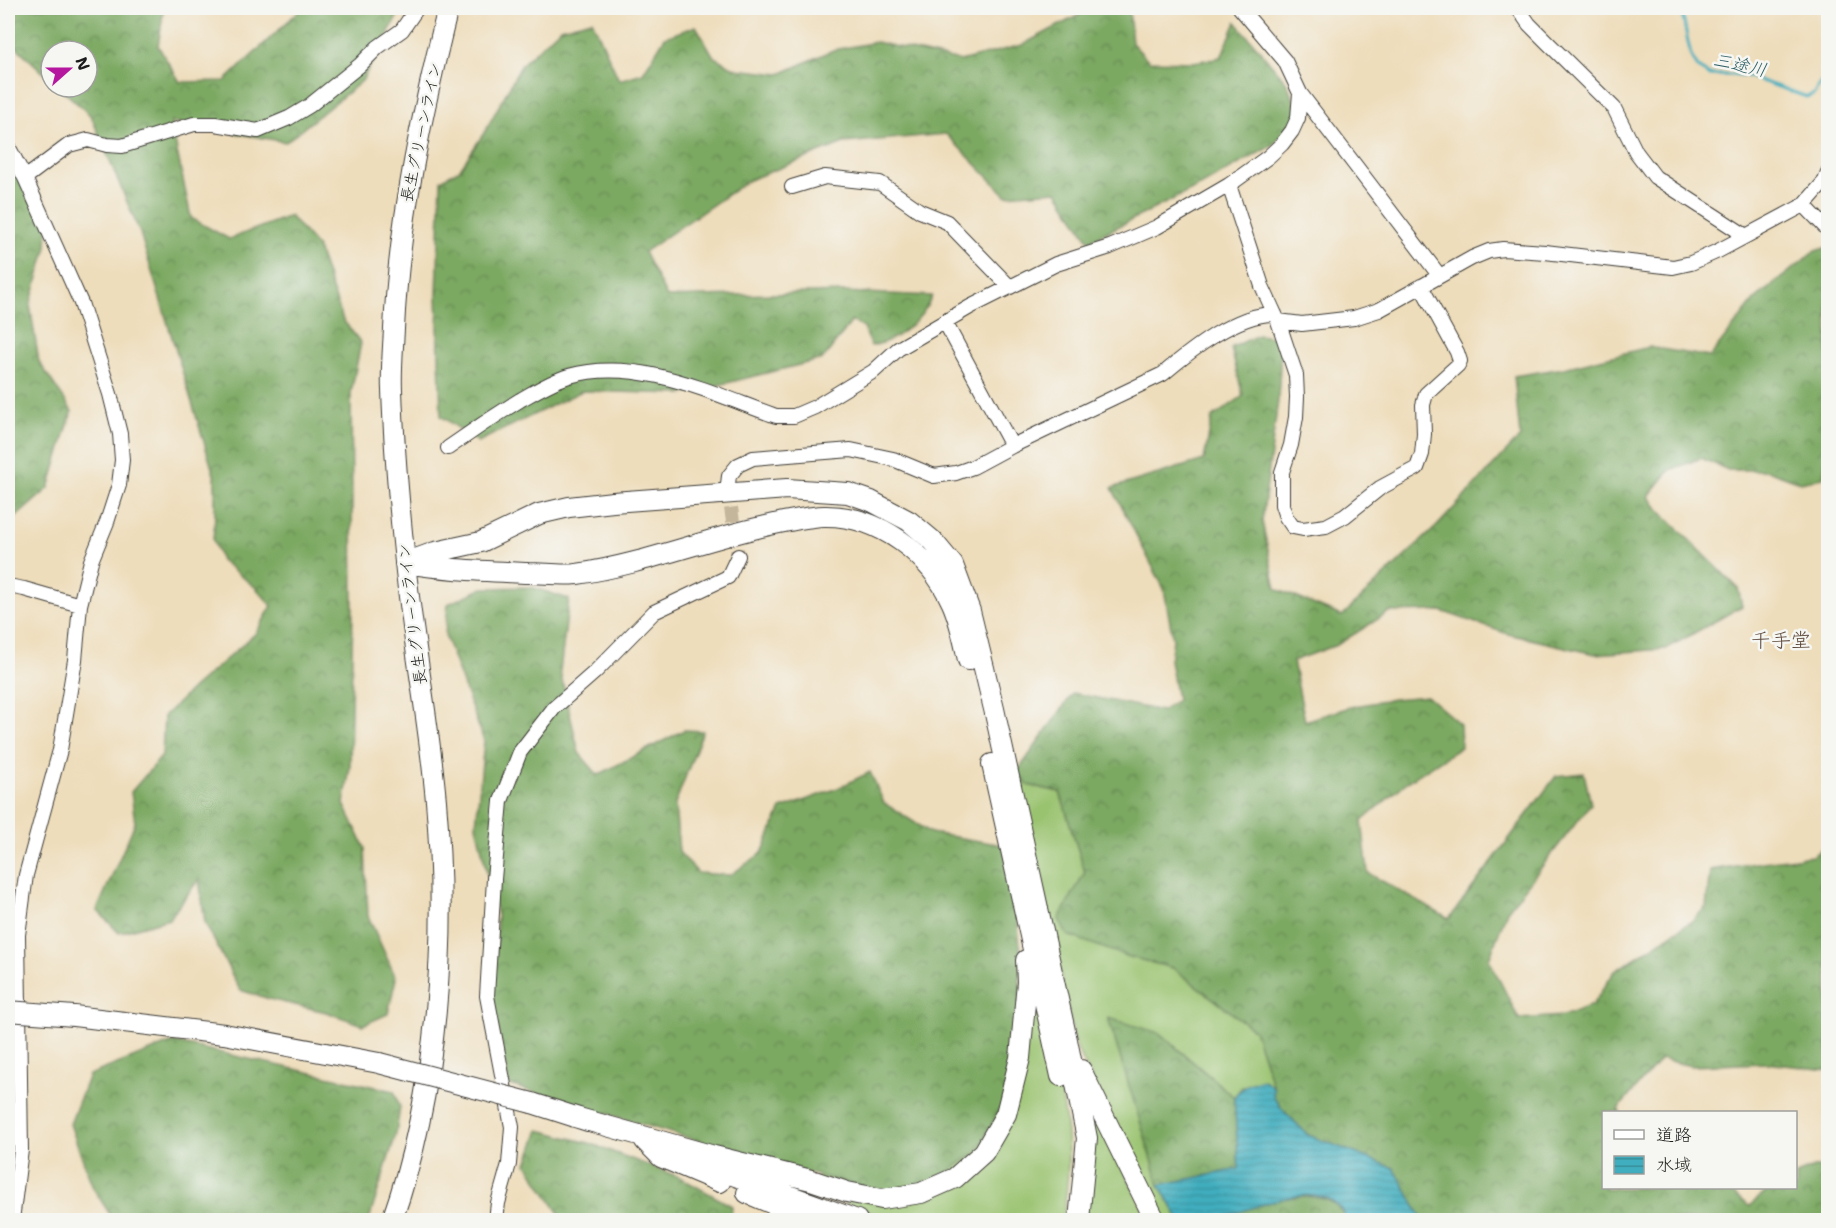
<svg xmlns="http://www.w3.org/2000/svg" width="1836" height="1228" font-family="'Shantell Sans','Klee One',sans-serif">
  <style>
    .grass { fill: #9ac370; stroke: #5b7046; stroke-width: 1.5 }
    .forest { fill: url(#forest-crowns); stroke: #4c623f; stroke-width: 1.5 }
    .water { fill: url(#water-rules); stroke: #2e656e; stroke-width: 1.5 }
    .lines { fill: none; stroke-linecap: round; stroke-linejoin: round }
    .stream { stroke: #41aebf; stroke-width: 3 }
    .minor-tunnel { stroke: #c4b69b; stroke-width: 14; stroke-dasharray: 14 7; stroke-linecap: butt }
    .minor-casing { stroke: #3c3934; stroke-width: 16 }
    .highway-casing { stroke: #3c3934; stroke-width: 22 }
    .minor { stroke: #fff; stroke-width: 14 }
    .highway { stroke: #fff; stroke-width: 20 }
    .highway-bridge-casing { stroke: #3c3934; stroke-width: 22; stroke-linecap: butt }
    .highway-bridge { stroke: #fff; stroke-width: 20 }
    .labels { text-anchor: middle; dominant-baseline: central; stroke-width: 5; stroke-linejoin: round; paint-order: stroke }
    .street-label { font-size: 16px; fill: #1c1c1c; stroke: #f6f6f2 }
    .water-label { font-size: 18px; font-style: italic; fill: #2d5e65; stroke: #f6f6f2 }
    .quarter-label { font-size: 20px; fill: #5e4a3c; stroke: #f6f6f2 }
  </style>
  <defs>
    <pattern id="forest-crowns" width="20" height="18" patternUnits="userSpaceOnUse" patternTransform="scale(1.5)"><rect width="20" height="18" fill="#7ba962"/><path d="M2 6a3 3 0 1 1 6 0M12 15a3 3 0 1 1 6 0" fill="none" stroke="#648950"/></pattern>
    <pattern id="water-rules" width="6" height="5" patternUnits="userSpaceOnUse" patternTransform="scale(1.5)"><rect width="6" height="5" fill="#41aebf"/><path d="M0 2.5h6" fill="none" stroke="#368d9a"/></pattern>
  </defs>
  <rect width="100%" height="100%" fill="#f6f6f2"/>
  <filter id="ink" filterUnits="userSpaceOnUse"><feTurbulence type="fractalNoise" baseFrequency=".0167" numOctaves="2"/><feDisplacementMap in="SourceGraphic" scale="12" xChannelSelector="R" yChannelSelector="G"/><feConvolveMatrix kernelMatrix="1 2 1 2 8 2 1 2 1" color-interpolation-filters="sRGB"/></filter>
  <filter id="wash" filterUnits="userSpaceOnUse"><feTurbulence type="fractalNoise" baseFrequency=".008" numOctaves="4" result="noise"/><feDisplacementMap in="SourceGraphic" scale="24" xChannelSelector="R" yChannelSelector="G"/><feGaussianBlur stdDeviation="1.35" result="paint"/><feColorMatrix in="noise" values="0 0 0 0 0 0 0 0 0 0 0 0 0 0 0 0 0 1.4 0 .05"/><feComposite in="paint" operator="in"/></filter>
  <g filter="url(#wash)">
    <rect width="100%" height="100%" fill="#edb"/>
    <!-- grass -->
    <path class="grass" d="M1017,772L1028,785L1060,792L1085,872L1059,919L1126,956L1173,968L1254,1030L1274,1089L1270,1084L1242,1087L1234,1097L1159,1033L1153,1163L1159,1185L1180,1220H1163L1076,1047Z
      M1033,977C1046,1033 1067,1094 1068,1152C1069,1175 1066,1198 1063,1220H889L807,1188Z
      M1087,1097L1149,1220H1086Z"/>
    <!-- forest -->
    <path class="forest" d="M8,8H164L158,46L180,82L225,81L302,8H402L362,81L286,142L171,122L191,218L229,239L290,216L317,247L343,320L361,343L351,393L353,605L350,767L344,804L365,848L368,916L396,978L388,1014L363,1025L326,1012L273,1000L240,990L205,923L199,879L169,919L119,933L97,910L135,823L131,792L162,756L164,716L194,687L256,633L272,606L256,588L221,560L213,540L215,515V478L140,233L91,116L59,87H87V51H51V80L8,39Z
      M1092,8H1129L1132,43L1149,61L1194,62L1221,57L1236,22L1287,83L1300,116L1273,145L1202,185L1089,241L1057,191L1006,195L946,134L844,143L749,180L644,252L667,297L844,292L932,296C923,320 896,342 871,346L864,328L852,321L823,359L683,394L582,391L478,442L441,416L437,295L441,180L460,169L484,133L522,64L561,28L592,20L619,80L643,73L665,37L696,26L714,57L736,69L780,74L833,50L876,42L960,61L1022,45Z
      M8,169L28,177L48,209L47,247L30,305L39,362L72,411L49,488L8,524Z
      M1828,247V451L1823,478L1800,482L1767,470H1728L1701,458L1670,470L1649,496L1659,510L1738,588L1742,606L1666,649L1595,654L1508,634L1441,611L1389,612L1337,645L1293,661L1305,721L1350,707L1393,699L1427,696L1460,724L1461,747L1407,782L1362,821L1368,873L1449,919L1556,776L1584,773L1591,804L1507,911L1489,959L1519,1019L1563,1016L1592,1005L1615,971L1692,921L1706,907L1710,870L1770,861L1813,856L1828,843V1070L1766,1063L1691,1066L1661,1059L1618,1109L1620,1112H1604V1188H1725L1749,1206L1771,1188H1796V1175L1816,1167L1828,1168V1220H1423L1394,1168L1308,1135L1282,1109L1273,1095L1274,1089L1254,1030L1173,968L1126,956L1067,935L1059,919L1085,872L1060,792L1028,785L1017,772L1073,693L1162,711L1177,700L1170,660L1173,640L1164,589L1112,488L1204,460L1212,418L1243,396L1231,348L1258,335L1280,338L1281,348L1278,401L1262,521L1276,589L1342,616L1437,526L1520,437L1514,376L1564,368L1649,347L1710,357L1755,299L1815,251Z
      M531,587L569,599L560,671L579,753L598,775L684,730L703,731L675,804L679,852L698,873L730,875L762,853L781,809L838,788L870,772L884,803L931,833L1003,845L1016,904L1021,956L1019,1016L1003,1103L977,1151L930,1185L885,1191L803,1172L509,1085L493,1003L497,916L476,825L484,741L445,635L448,604L483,588Z
      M1108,1018L1159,1033L1234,1097L1239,1169L1159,1185L1153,1163Z
      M173,1042L394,1091L400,1107L396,1134L369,1220H109L111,1216L93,1188L70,1124L89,1075Z
      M539,1130L589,1143L679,1177L732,1206L731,1220H563L527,1164Z
      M1302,1196C1322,1197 1339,1200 1346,1220H1211L1278,1199Z"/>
    <!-- water -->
    <path class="water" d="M1263,1080L1270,1084L1274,1089L1273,1095L1282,1109L1308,1135L1394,1168L1423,1220H1346C1329,1168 1246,1214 1212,1220C1202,1222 1190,1221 1180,1220L1159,1185L1239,1169L1234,1097C1242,1087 1249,1082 1263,1080Z"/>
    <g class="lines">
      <!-- stream -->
      <path class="stream" d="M1677,8L1683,18L1691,56L1699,69L1709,75H1744L1807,97L1814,94L1828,73"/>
    </g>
  </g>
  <g filter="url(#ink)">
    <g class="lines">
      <!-- minor-tunnel -->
      <path class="minor-tunnel" d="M728,487L738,556"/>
      <!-- minor casing -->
      <g class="minor-casing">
        <path id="minor" d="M1518,8L1529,24L1549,44L1614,108L1636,152L1655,177L1746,236
          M1300,93L1439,275
          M8,146L25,178L81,303L110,394L120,434L122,460L119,485L107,522L91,561L80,605L75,660L60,750L26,875L18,935L21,1150L12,1220
          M25,178L69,145L88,140L107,145L122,146L194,124H215L258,131L289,118L309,106L360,65L378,47L402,30L417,8
          M1229,185L1262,286L1278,321L1296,375L1297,397L1296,417L1291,445L1282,472V505L1286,517L1293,527L1303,529L1326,526L1345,516L1380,488L1417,468L1422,454L1424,434L1423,405L1426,394L1458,365L1460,361L1457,352L1421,286
          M792,187L825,177L880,183L920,211L947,222L1010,287
          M1804,205L1828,230
          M1278,321L1302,324L1354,318L1379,310L1472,258L1489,251L1503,249L1545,252L1673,267L1691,263L1718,251L1804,205L1825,181L1828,173
          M945,322L1012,446
          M448,448C472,431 496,415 520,400C536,391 552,381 569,376C638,356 713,394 776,416H794L815,407L874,371L898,349L970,307L1056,264L1110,247L1157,227L1229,185L1268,157L1282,144L1292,131L1298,118L1300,93L1285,61L1240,8
          M728,484L729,476L738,465L753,458L851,450L893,459L934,476L956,473L973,467L1012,446L1163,374C1190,351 1237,313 1275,314
          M8,586L24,589L80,605
          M496,1220L498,1203L509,1164L512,1127L487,996L494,879L501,801L520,752L554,708L595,672L654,612L728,577L738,556"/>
      </g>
      <!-- highway casing -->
      <g class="highway-casing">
        <path id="highway" d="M405,563L435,552L481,542L539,514L569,507L613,502L787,489L848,493L871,501L909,521L933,541L953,565L970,611L994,709L1067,1040L1087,1138L1079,1220
          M406,563C446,570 487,571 528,573C544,573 562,576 577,574C639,565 697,542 757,528C779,523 802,517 824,516C879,515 930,554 952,603C960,621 964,641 968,660
          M992,764L1061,1076
          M74,1016L224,1034L379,1063
          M1081,1070L1155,1220
          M532,1103L588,1121
          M575,1117L714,1156L811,1180L847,1192L882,1199L921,1193L955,1178L984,1152L1006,1114L1020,1058L1027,982L1026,960
          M645,1141L661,1157L720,1182
          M708,1166L857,1220
          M747,1193L811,1220
          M392,1220C438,1090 448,938 436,801C429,721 413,642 405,562C399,505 394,447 392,390C391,370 393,349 394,329C399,220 422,113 448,8"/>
      </g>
      <!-- minor -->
      <use href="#minor" class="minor"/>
      <!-- highway -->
      <use href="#highway" class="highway"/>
      <!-- highway-bridge casing -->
      <g class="highway-bridge-casing">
        <path id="highway-bridge" d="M8,1011L74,1016
          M379,1063L532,1103"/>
      </g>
      <!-- highway-bridge -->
      <use href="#highway-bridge" class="highway-bridge"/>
    </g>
  </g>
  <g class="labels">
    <!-- street labels -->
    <g class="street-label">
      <text transform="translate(421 132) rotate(-78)">長生グリーンライン</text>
      <text transform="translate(412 614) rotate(-97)">長生グリーンライン</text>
    </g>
    <!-- water labels -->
    <g class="water-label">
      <text transform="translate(1740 65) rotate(12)">三途川</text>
    </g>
    <!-- quarter labels -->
    <g class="quarter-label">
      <text x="1781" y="640">千手堂</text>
    </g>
  </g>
  <!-- margin -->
  <rect width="1836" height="1228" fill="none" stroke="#f6f6f2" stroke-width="30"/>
  <!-- legend -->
  <rect x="1602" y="1111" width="195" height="78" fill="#f6f6f2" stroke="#9f9f9c" stroke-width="1.5"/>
  <rect x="1614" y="1130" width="30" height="9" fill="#ffffff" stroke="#9f9f9c" stroke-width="1.5"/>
  <text x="1656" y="1141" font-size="18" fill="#1c1c1c">道路</text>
  <rect x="1614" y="1156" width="30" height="18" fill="url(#water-rules)" stroke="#9f9f9c" stroke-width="1.5"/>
  <text x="1656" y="1171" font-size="18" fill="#1c1c1c">水域</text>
  <!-- north arrow -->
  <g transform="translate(69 69) rotate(69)"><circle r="28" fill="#f6f6f2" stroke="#9f9f9c" stroke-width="1.5"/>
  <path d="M0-4.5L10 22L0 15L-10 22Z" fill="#b5179e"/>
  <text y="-9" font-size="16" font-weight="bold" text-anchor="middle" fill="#1c1c1c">N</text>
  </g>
</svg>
